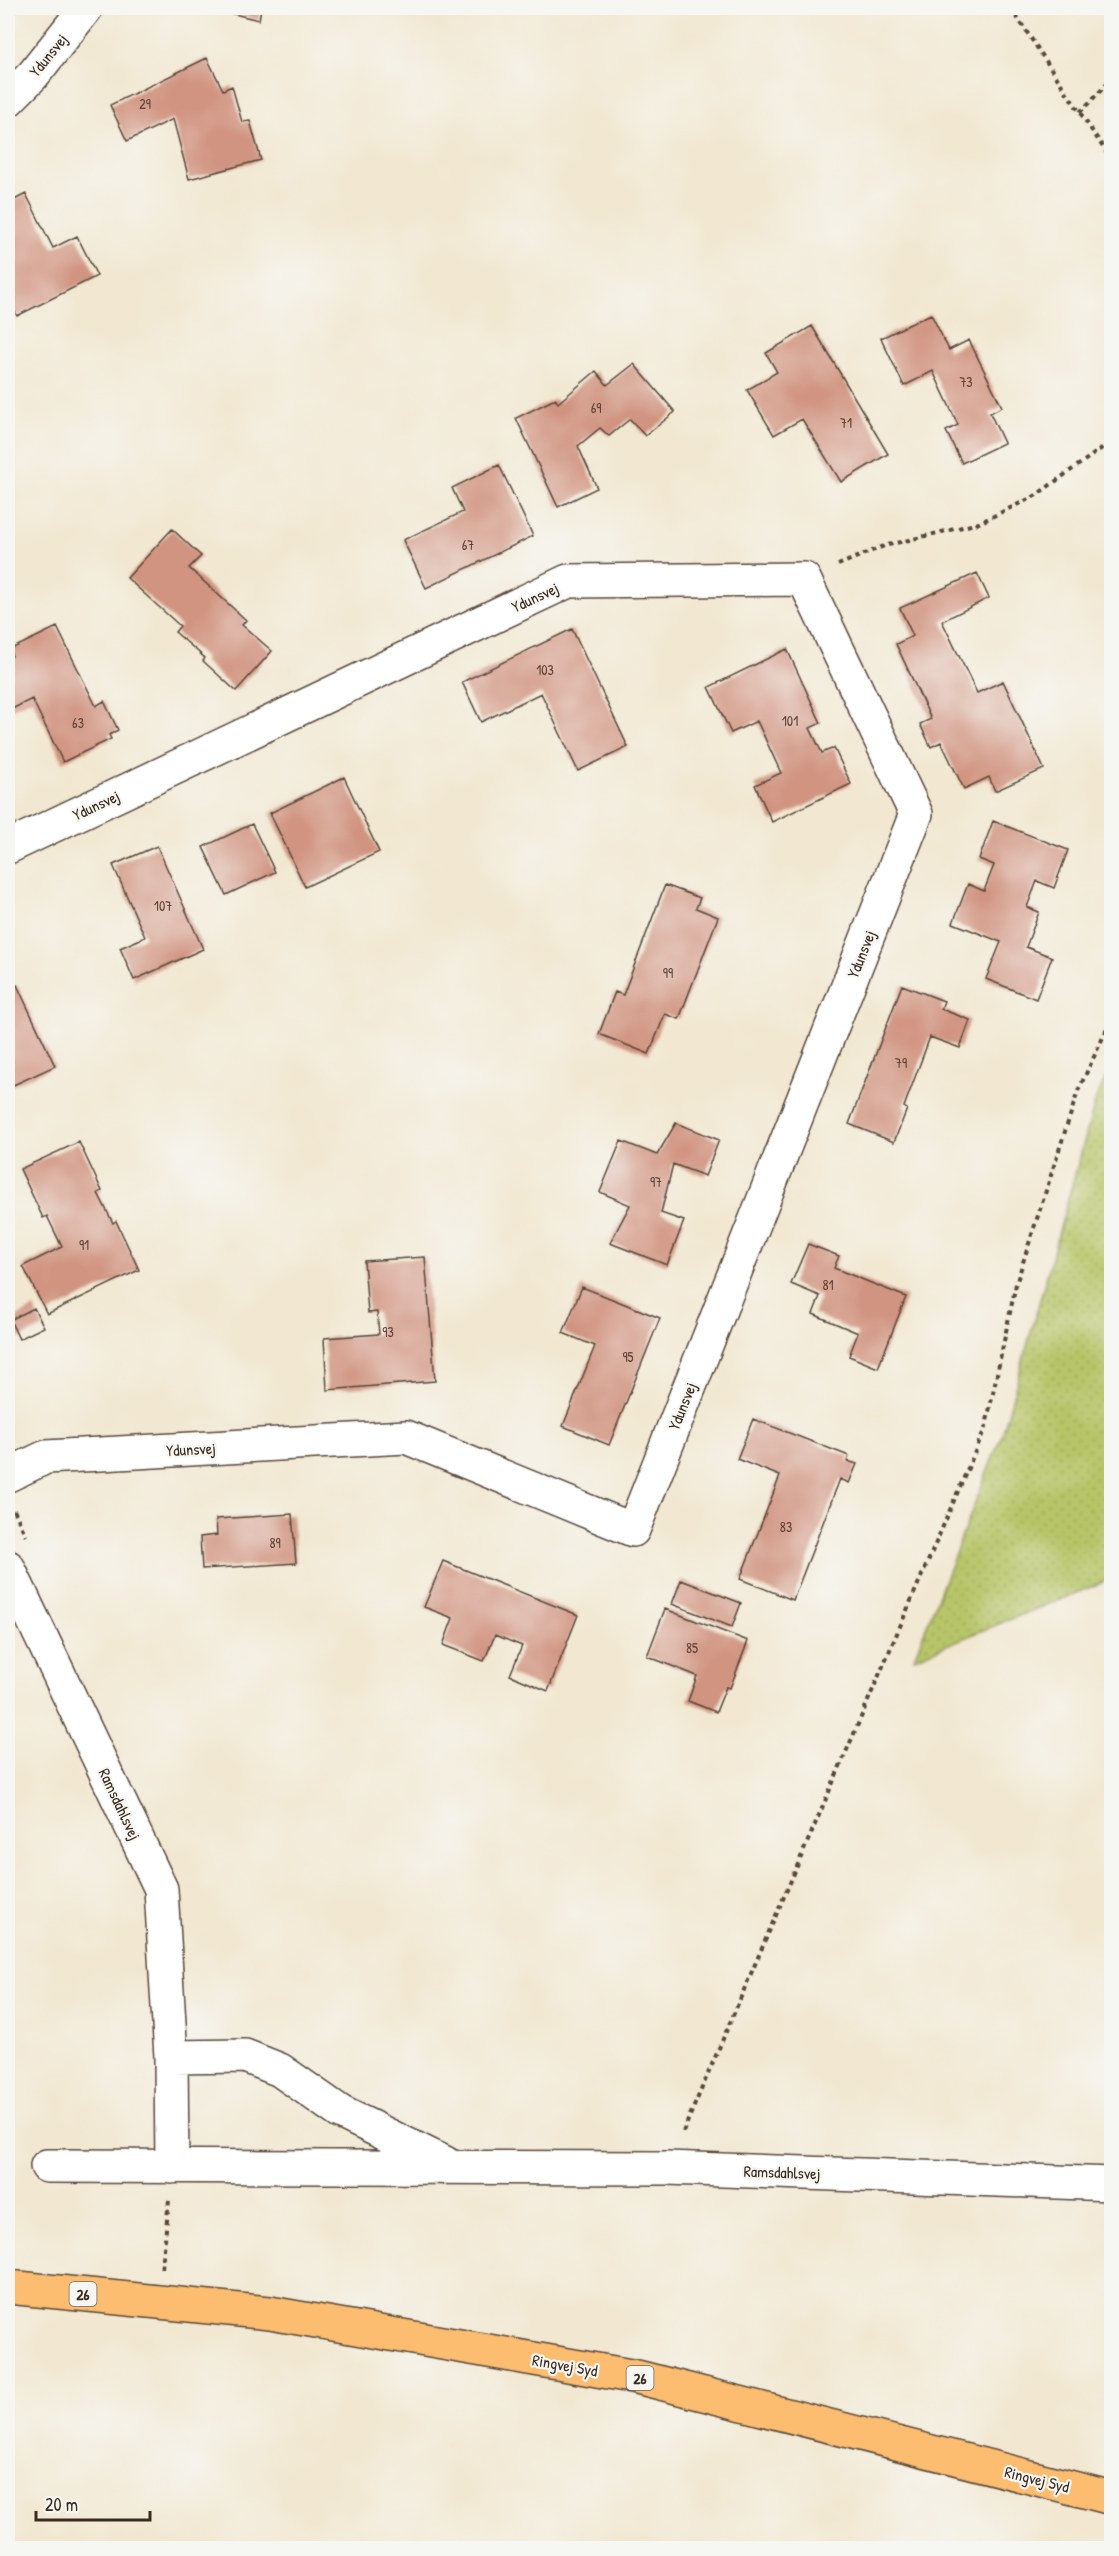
<svg xmlns="http://www.w3.org/2000/svg" width="1119" height="2556" font-family="'Patrick Hand',sans-serif">
  <style>
    .grass { fill: url(#grass-dots); stroke: #797843; stroke-width: 1.5 }
    .building { fill: #d19481 }
    .lines { fill: none; stroke-linecap: round; stroke-linejoin: round }
    .minor-casing { stroke: #564639; stroke-width: 36 }
    .primary-casing { stroke: #564639; stroke-width: 36 }
    .path { stroke: #564639; stroke-width: 4; stroke-dasharray: 4.5 4.5; stroke-linecap: butt }
    .minor { stroke: #fff; stroke-width: 33 }
    .primary { stroke: #fcbd6f; stroke-width: 33 }
    .labels { text-anchor: middle; dominant-baseline: central; stroke-width: 4.5; stroke-linejoin: round; paint-order: stroke }
    .number-label { font-size: 14px; fill: #604437 }
    .shield { fill: #f6f6f2; stroke: #73675e; stroke-width: 1.5 }
    .shield-label { font-size: 15px; font-weight: bold; fill: #3b2a1e }
    .street-label { font-size: 16px; fill: #3b2a1e; stroke: #f6f6f2 }
  </style>
  <defs>
    <pattern id="grass-dots" width="8" height="8" patternUnits="userSpaceOnUse" patternTransform="scale(1.5)"><rect width="8" height="8" fill="#b7c568"/><path d="M2 2h.1M6 6h.1" fill="none" stroke="#9ea95a" stroke-width="1.8" stroke-linecap="round"/></pattern>
  </defs>
  <rect width="100%" height="100%" fill="#f6f6f2"/>
  <filter id="ink" filterUnits="userSpaceOnUse"><feTurbulence type="fractalNoise" baseFrequency=".0167" numOctaves="2"/><feDisplacementMap in="SourceGraphic" scale="12" xChannelSelector="R" yChannelSelector="G"/><feConvolveMatrix kernelMatrix="1 2 1 2 8 2 1 2 1" color-interpolation-filters="sRGB"/></filter>
  <filter id="wash" filterUnits="userSpaceOnUse"><feTurbulence type="fractalNoise" baseFrequency=".008" numOctaves="4" result="noise"/><feDisplacementMap in="SourceGraphic" scale="24" xChannelSelector="R" yChannelSelector="G"/><feGaussianBlur stdDeviation="1.35" result="paint"/><feColorMatrix in="noise" values="0 0 0 0 0 0 0 0 0 0 0 0 0 0 0 0 0 1.4 0 .05"/><feComposite in="paint" operator="in"/></filter>
  <g filter="url(#wash)">
    <rect width="100%" height="100%" fill="#f2e8d2"/>
    <!-- grass -->
    <path class="grass" d="M1111,1066V1579L914,1658L1003,1432L1096,1099Z"/>
    <g id="blocks">
      <!-- building -->
      <path class="building" d="M209,8H261L259,20Z
        M207,58L223,90L232,86L242,122L250,121L261,160L189,179L173,119L127,141L110,105Z
        M26,194L53,248L77,236L97,276L17,316L8,297V203Z
        M931,314L949,350L969,340L1002,407L990,413L1004,443L962,463L946,431L958,425L933,371L904,386L881,338Z
        M812,326L888,454L841,482L802,419L774,435L747,390L777,372L766,353Z
        M634,364L675,412L645,436L630,419L609,436L600,428L578,446L597,488L558,507L516,418L555,399L558,403L596,371L607,385Z
        M499,465L533,536L426,588L403,540L463,512L452,488Z
        M172,529L201,556L189,568L246,620L242,625L272,651L236,691L203,661L205,658L175,632L180,626L127,578Z
        M977,573L989,598L942,621L977,693L1003,681L1044,769L995,791L989,777L964,789L941,742L931,747L920,724L931,719L896,644L913,636L900,608Z
        M57,627L96,706L104,701L118,730L109,735L111,739L63,762L32,699L8,711V658L12,656L9,650Z
        M572,629L628,747L578,771L541,693L481,722L462,682Z
        M787,649L821,723L810,728L822,753L834,748L851,784L772,822L755,785L781,773L757,721L731,733L709,687Z
        M344,777L379,852L305,887L270,813Z
        M993,821L1068,850L1054,888L1037,881L1027,907L1039,912L1026,947L1052,957L1036,999L986,979L1001,942L953,923L968,884L984,891L994,865L979,859Z
        M252,824L275,872L226,895L203,847Z
        M157,846L203,949L134,980L120,948L145,937L113,865Z
        M665,885L700,898L696,908L718,917L679,1019L665,1014L649,1054L599,1034L615,992L623,995Z
        M17,985L55,1066L9,1087L8,990Z
        M902,985L944,1001L941,1009L970,1020L960,1048L930,1037L904,1107L907,1109L894,1142L849,1124Z
        M676,1123L719,1140L705,1176L673,1164L661,1213L684,1221L667,1265L610,1243L630,1205L600,1192L621,1141L657,1155Z
        M79,1142L102,1191L98,1193L113,1223L116,1221L139,1270L47,1314L23,1266L62,1247L47,1216L43,1218L20,1169Z
        M808,1244L839,1256L834,1268L906,1297L878,1368L849,1356L858,1333L813,1314L820,1296L791,1284Z
        M425,1257L435,1381L327,1390L324,1338L379,1334L377,1312L368,1313L364,1261Z
        M582,1287L660,1318L609,1445L563,1426L595,1346L563,1333Z
        M34,1308L44,1327L19,1339L10,1320Z
        M753,1419L849,1456L847,1461L857,1464L849,1483L840,1479L793,1600L740,1579L780,1476L737,1459Z
        M292,1514L296,1563L202,1569L200,1537L217,1535L216,1519Z
        M443,1561L578,1615L548,1691L510,1675L522,1646L495,1635L484,1661L443,1645L453,1618L424,1607Z
        M681,1580L741,1603L732,1627L672,1604Z
        M665,1609L748,1641L730,1688L726,1687L716,1712L688,1701L697,1676L647,1656Z"/>
    </g>
  </g>
  <g filter="url(#ink)">
    <use href="#blocks" fill-opacity="0" stroke="#564639" stroke-width="1.5"/>
    <g class="lines">
      <!-- minor casing -->
      <g class="minor-casing">
        <path id="minor" d="M8,100L33,75L86,8
          M8,847L568,581L804,579L916,814L633,1530L406,1437L46,1457L8,1475
          M8,1567L161,1889L171,2057L172,2167
          M171,2057L245,2056L280,2070L340,2112L445,2163
          M47,2166L667,2168L1112,2184"/>
      </g>
      <!-- primary casing -->
      <g class="primary-casing">
        <path id="primary" d="M8,2287L270,2313L637,2377L1112,2498"/>
      </g>
      <!-- path -->
      <path class="path" d="M1011,8L1112,161
        M1080,112L1112,79
        M838,565L884,546L979,523L1035,496L1112,441
        M14,1510L26,1536
        M683,2132L986,1426L1016,1284L1078,1091L1112,1018
        M162,2268L169,2200"/>
      <!-- minor -->
      <use href="#minor" class="minor"/>
      <!-- primary -->
      <use href="#primary" class="primary"/>
    </g>
  </g>
  <g class="labels">
    <!-- number labels -->
    <g class="number-label">
      <text x="145" y="103">29</text>
      <text x="966" y="381">73</text>
      <text x="596" y="407">69</text>
      <text x="846" y="422">71</text>
      <text x="468" y="544">67</text>
      <text x="545" y="669">103</text>
      <text x="790" y="720">101</text>
      <text x="78" y="722">63</text>
      <text x="163" y="905">107</text>
      <text x="668" y="972">99</text>
      <text x="901" y="1062">79</text>
      <text x="656" y="1181">97</text>
      <text x="84" y="1244">91</text>
      <text x="828" y="1284">81</text>
      <text x="388" y="1331">93</text>
      <text x="628" y="1356">95</text>
      <text x="786" y="1526">83</text>
      <text x="275" y="1542">89</text>
      <text x="692" y="1647">85</text>
    </g>
    <!-- shield labels -->
    <g class="shield">
      <rect x="69.5" y="2282" width="27" height="24" rx="4.5"/>
      <rect x="626.5" y="2366" width="27" height="24" rx="4.5"/>
    </g>
    <g class="shield-label">
      <text x="83" y="2294">26</text>
      <text x="640" y="2378">26</text>
    </g>
    <!-- street labels -->
    <g class="street-label">
      <text transform="translate(48 55) rotate(-51)">Ydunsvej</text>
      <text transform="translate(535 597) rotate(-25)">Ydunsvej</text>
      <text transform="translate(96 805) rotate(-25)">Ydunsvej</text>
      <text transform="translate(861 954) rotate(-68)">Ydunsvej</text>
      <text transform="translate(682 1406) rotate(-68)">Ydunsvej</text>
      <text transform="translate(191 1449) rotate(-3)">Ydunsvej</text>
      <text transform="translate(120 1804) rotate(65)">Ramsdahlsvej</text>
      <text transform="translate(782 2172) rotate(2)">Ramsdahlsvej</text>
      <text transform="translate(565 2365) rotate(10)">Ringvej Syd</text>
      <text transform="translate(1037 2479) rotate(14)">Ringvej Syd</text>
    </g>
  </g>
  <!-- margin -->
  <rect width="1119" height="2556" fill="none" stroke="#f6f6f2" stroke-width="30"/>
  <!-- scale -->
  <path d="M36 2511v9h114v-9" fill="none" stroke="#3b2a1e" stroke-width="3"/>
  <text x="45" y="2511" font-size="18" fill="#3b2a1e" stroke="#f6f6f2" stroke-width="4.5" paint-order="stroke">20 m</text>
</svg>
